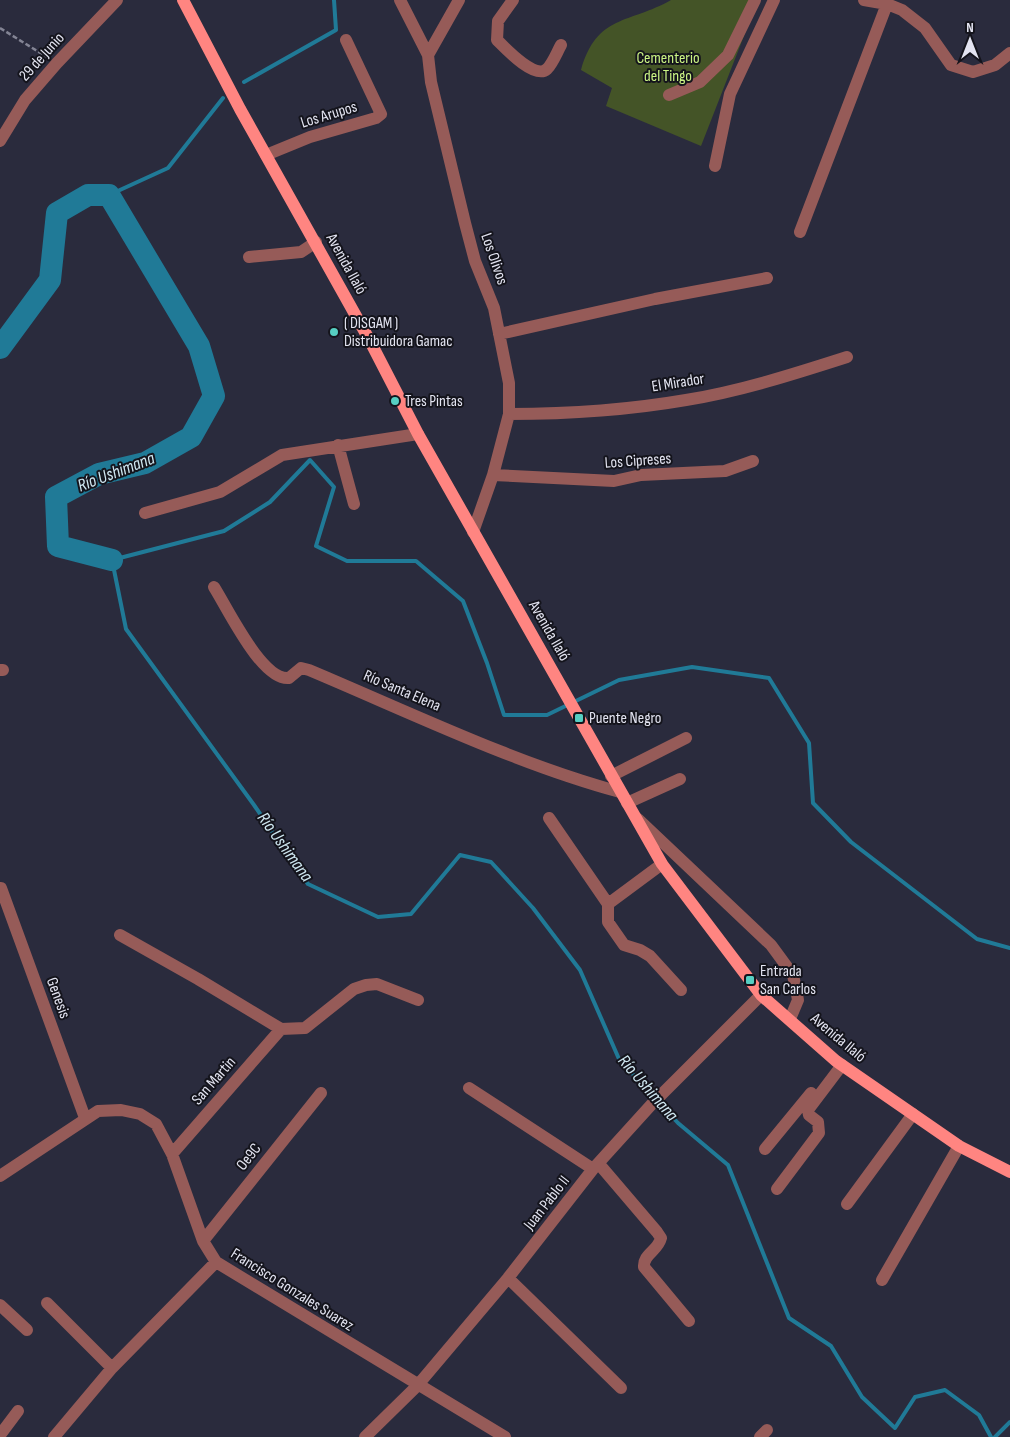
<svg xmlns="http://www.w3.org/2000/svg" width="1010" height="1437" font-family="'Sofia Sans Condensed',sans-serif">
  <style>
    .green { fill: #445427 }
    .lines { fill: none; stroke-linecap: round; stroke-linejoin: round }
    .stream { stroke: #207a97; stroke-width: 4 }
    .river { stroke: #207a97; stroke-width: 22 }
    .path { stroke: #838494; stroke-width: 2.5; stroke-dasharray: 5 2.5; stroke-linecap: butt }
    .minor { stroke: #965b58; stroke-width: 12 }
    .major { stroke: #ff8581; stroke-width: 12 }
    .poi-dot { fill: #56cec2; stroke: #14141c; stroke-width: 2 }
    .labels { text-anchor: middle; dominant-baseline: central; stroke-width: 4; stroke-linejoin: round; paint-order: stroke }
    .street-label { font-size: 16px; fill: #e3e4f1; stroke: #14141c }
    .park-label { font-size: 16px; fill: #cbf484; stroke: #14141c }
    .poi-label { font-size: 16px; fill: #e3e4f1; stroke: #14141c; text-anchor: start }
    .water-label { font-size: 18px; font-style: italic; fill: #d0e8f2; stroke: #14141c }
  </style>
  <rect width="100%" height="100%" fill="#2a2b3d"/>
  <!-- green -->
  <path class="green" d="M671,0H758L701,146L606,106L612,88L581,70C597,14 629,24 671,0Z"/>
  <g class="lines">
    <!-- stream -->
    <path class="stream" d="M244,82L336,30L334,0
      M109,195L168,168L223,98
      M991,1437L979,1415L945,1390L915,1397L895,1428L862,1397L831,1346L789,1318L728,1165L678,1123L619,1059L580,970L533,908L491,862L460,855L411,914L378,917L308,884L254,805L126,629L112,560L224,531L270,502L310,460L334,487L316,546L347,561H416L463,601L487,663L504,715H547L619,680L692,667L769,678L809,743L813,803L851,842L977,939L1010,948
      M995,1437L1010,1422"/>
    <!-- river -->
    <path class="river" d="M0,348L50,280L57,213L88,195H109L199,346L214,396L191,437L145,463L99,474L56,497L58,546L112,560"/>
    <!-- path -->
    <path class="path" d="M0,28L47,57"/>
    <!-- minor -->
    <path class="minor" d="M400,0L428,55L431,82L465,223L475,261L494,308L509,383V414L493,475L473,532
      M513,0L498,21L497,40C505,48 535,80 547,69C553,63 557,52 561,45
      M864,0L887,4L902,10L925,28L951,65L973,72L995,65L1010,53
      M428,55L459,0
      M669,95L700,82L728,55L755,0
      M0,141L25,100L57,63L117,0
      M266,155L310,137L376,118L381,114L346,40
      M715,166L730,94L774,0
      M800,232L887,4L884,0
      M249,257L301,252L316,242
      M499,334L655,299L767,278
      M509,414C568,414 628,410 686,400C741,391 794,374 847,357
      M338,445L354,504
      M493,475L614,481L641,475L725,471L753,461
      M145,513L220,492L282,455L418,434
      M214,587C228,609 262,681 289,678L301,668L309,670C409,712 516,764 620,792
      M0,670H3
      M611,776L686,738
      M627,803L680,779
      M549,818L608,904
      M638,819L771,945L793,975L796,989L798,1000L790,1019
      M662,864L608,904V922L624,945L640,950L650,956L681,990
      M1,888L85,1118
      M120,935L198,979L281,1029L305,1028L354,989L366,985L377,984L418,1000
      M469,1088L593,1169
      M765,1149L811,1093
      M172,1154L281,1029
      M599,1164L657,1232L661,1238C658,1251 643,1254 644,1267L689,1321
      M0,1176L98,1111L121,1110L140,1114L156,1124L172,1154L203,1241L216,1262L505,1437
      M777,1189L819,1133L818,1122L809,1115L808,1110L842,1065
      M847,1204L913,1114
      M203,1241L321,1093
      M508,1278L621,1388
      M882,1280L959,1146
      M47,1303L112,1368L216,1262
      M0,1305L27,1330
      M0,1435L18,1411
      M54,1437L112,1368
      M365,1437L417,1386L508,1278L593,1169L651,1105L761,995
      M760,1437L767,1430"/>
    <!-- major -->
    <path class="major" d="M183,0L240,109L370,341L418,434L662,864L761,995L836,1061L959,1146L1010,1172"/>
  </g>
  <!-- markers -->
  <g class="poi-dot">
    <circle cx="334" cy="332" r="5"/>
    <circle cx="395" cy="401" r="5"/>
    <rect x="574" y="713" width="10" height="10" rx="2.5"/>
    <rect x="745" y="975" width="10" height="10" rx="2.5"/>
  </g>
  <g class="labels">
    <!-- street labels -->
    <g class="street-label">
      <text transform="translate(42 57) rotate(-48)">29 de Junio</text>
      <text transform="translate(329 115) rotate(-17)">Los Arupos</text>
      <text transform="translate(494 259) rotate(71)">Los Olivos</text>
      <text transform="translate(346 264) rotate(61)">Avenida Ilaló</text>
      <text transform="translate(678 383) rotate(-9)">El Mirador</text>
      <text transform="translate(638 461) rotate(-4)">Los Cipreses</text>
      <text transform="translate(549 631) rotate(60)">Avenida Ilaló</text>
      <text transform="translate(402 691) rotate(23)">Río Santa Elena</text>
      <text transform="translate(58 998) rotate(70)">Genesis</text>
      <text transform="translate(838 1038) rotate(40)">Avenida Ilaló</text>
      <text transform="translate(214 1081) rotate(-49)">San Martin</text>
      <text transform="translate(249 1157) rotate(-52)">Oe9C</text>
      <text transform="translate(547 1203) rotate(-52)">Juan Pablo II</text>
      <text transform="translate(292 1290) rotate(32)">Francisco Gonzales Suarez</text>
    </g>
    <!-- park labels -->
    <g class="park-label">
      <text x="668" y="58">Cementerio<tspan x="668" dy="18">del Tingo</tspan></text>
    </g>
    <!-- poi labels -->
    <g class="poi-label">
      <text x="344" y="323">( DISGAM )<tspan x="344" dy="18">Distribuidora Gamac</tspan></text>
      <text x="405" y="401">Tres Pintas</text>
      <text x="589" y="718">Puente Negro</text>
      <text x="760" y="971">Entrada<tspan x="760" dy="18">San Carlos</tspan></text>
    </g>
    <!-- water labels -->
    <g class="water-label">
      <text transform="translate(116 472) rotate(-21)">Río Ushimana</text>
      <text transform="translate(285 847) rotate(54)">Río Ushimana</text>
      <text transform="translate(648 1088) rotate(49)">Río Ushimana</text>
    </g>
  </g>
  <!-- north arrow -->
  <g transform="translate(970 40)" stroke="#14141c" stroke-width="4" paint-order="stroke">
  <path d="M0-4L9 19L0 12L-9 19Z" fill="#e3e4f1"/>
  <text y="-8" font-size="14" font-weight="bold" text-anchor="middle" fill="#e3e4f1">N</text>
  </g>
</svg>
